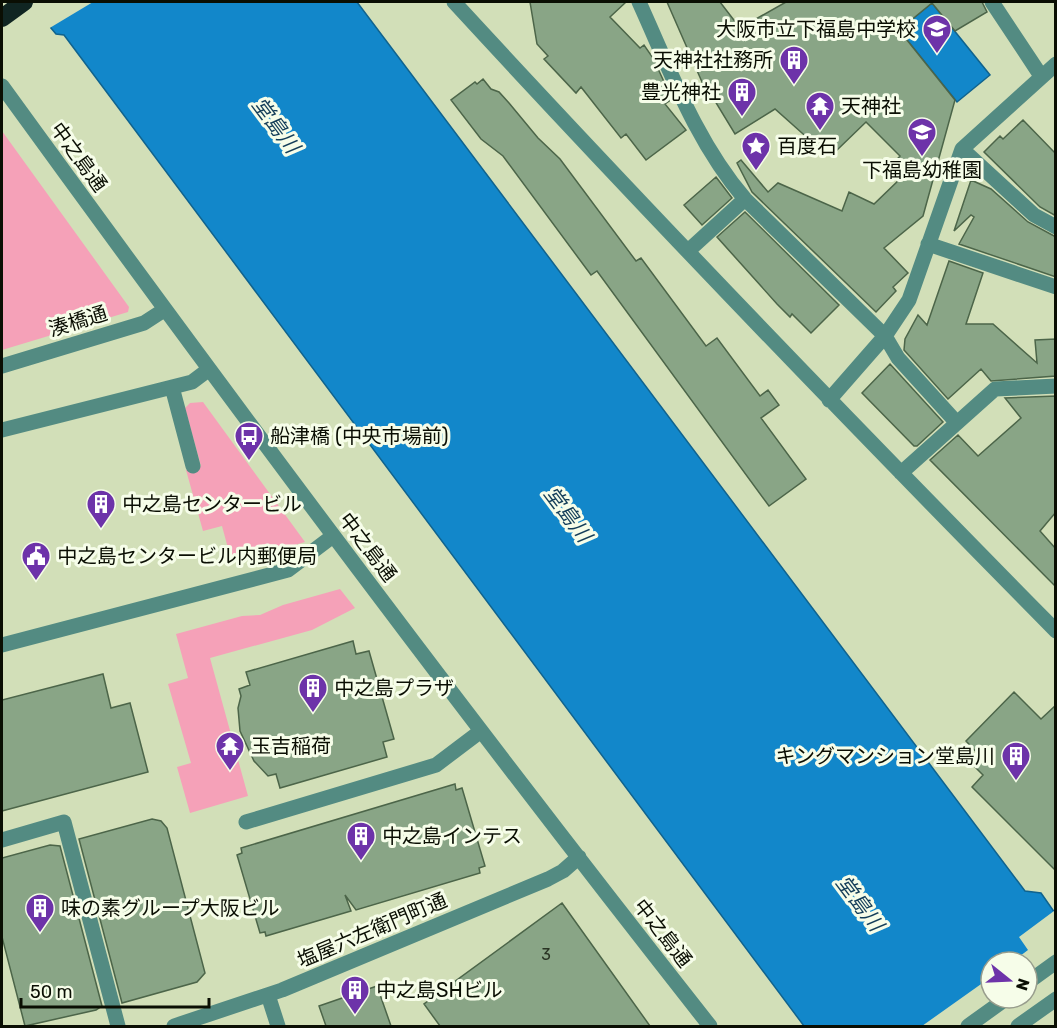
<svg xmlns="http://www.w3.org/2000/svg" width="1057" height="1028" font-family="Rubik,'Noto Sans JP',sans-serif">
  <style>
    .green { fill: #f5a1b8 }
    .water { fill: #1287ca; stroke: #10638e; stroke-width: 1.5; fill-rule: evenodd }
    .pier { fill: #d2dfb8 }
    .building { fill: #89a586; stroke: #4c6549; stroke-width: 1.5 }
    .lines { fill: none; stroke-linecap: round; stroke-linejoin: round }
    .minor { stroke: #538b82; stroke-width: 15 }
    .highway { stroke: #102522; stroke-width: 18 }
    .labels { text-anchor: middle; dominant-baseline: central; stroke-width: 6; stroke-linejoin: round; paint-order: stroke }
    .number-label { font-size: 16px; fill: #2a3424 }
    .poi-label { font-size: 20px; fill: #0a0e03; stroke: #f6fde9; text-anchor: start }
    .street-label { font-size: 20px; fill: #0a0e03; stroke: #f6fde9 }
    .water-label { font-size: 21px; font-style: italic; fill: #123c58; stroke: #f6fde9 }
  </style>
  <rect width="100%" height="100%" fill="#d2dfb8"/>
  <!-- green -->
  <path class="green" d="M2,131L129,307L128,312L2,350Z
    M203,402L305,542L232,563L222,526L203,531L186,470L201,466L185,408L190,403Z
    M340,589L355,608L312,630L210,658L248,796L190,813L177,767L191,763L168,684L188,678L176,634L242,616L260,615L283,605Z"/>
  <!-- water -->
  <path class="water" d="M29,2H357L1025,891L1041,893L1055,913V1026H804L64,35L56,34ZM991,962H1027V998H991Z
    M932,3L990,75L957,102L899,30Z"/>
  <!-- pier -->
  <path class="pier" d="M26,2H93L48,29Z
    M1054,911L1055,1026H922L991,977V998H1027V962H1012L1028,950L1019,937Z"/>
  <!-- building -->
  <path class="building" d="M530,2H626L610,17L640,48L644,45L653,58L672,99L665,104L686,130L646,160L626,134L621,138L581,87L576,93L544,59L548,56L537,44Z
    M667,2H720L740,28L786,2H982L987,12L955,31L932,3L899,30L955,100L923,216L884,248L908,273L893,287L896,291L876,312L752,192L737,163L741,160L768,192L778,183L842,211L849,192L874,204L902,177L891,166L900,156L866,122L836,151L827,142L821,150L775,109L735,134L712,96L709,98Z
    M483,79L491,89L499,92L509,103L538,138L560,159L636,261L641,258L706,346L717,338L760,396L768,390L779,405L761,418L806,479L769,506L597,271L591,275L503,156L481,139L451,100L475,82L477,84Z
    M1023,120L1056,154V216L1040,207L984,152L1000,136L1003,139Z
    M716,177L732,198L702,225L684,205Z
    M971,180L991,189L1028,222L1056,237V277L959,244L974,217L971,215L954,231Z
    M745,212L839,305L811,333L792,314L790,317L777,304L717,237Z
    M949,261L983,273L966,324H993L1037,363L1035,340L1056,339V376L991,381L981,369L948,399L904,350L905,339L918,315L927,325Z
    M890,364L943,422L917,446H914L862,393Z
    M1056,396V512L1040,531L1056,549V587L930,460L958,435L978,456L1021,418L1005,398Z
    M353,641L356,654L369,651L394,739L383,742L387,757L280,788L276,774L268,776L254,761L240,731L238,708L241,696L239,689L250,685L246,672Z
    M103,674L111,708L130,703L148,772L2,811V700Z
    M1014,692L1041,719L1056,705V871L972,787L983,775L973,765L981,757L966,741Z
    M455,784L456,790L462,788L485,866L479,868L480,873L356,910L345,895L351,911L266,936L265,932L260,933L237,855L242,853L241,848Z
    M152,819L161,821L167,828L205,973L197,982L122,1003L79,839Z
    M50,845L60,846L102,1006L96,1010L25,1026L2,937V858Z
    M562,903L650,1026H440L424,1004Z
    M377,986L391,1026H326L319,1006Z"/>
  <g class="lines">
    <!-- minor -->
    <path class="minor" d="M454,2C650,215 852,424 1056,631
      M639,2C670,70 696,142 745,199L885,336L898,358L957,423
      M992,2L1041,76
      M2,86C232,403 467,718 710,1026
      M962,149L1034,215L1056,227
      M928,244L1056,287
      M688,251L745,199
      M2,366L144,323L164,310
      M172,387L193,466
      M829,400L885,336L909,300L962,149L1056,64
      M2,430L192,382L208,370
      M901,473L995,389L1056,386
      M2,645L288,570L333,536
      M246,822L436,765L481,731
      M2,840L64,822L118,1026
      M1027,983L1056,962
      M268,995L278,1026
      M174,1026L282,990L548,879L563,871L579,857
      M968,1026L1007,998
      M1018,1026L1056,999"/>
    <!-- highway -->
    <path class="highway" d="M2,18L24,2"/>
  </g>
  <!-- icons -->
  <defs>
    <g id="school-pin" transform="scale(1.5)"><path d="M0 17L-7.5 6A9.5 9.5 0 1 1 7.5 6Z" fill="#6d33a9" stroke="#f6fde9"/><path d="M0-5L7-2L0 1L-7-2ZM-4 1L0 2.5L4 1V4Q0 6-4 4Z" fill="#fff"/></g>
    <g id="building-pin" transform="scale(1.5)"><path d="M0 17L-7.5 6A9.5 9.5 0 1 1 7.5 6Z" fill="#6d33a9" stroke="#f6fde9"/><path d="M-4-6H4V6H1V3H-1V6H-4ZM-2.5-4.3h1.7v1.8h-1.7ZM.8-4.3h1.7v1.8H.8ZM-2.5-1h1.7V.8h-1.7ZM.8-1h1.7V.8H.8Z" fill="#fff"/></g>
    <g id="temple-pin" transform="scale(1.5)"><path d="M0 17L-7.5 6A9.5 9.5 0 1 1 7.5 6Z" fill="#6d33a9" stroke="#f6fde9"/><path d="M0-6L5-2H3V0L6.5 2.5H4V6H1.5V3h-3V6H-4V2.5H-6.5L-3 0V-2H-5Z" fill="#fff"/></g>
    <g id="sight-pin" transform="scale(1.5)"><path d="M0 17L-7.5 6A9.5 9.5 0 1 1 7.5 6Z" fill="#6d33a9" stroke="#f6fde9"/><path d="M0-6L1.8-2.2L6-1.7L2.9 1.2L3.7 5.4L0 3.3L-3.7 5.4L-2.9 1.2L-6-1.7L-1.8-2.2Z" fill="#fff"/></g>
    <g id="bus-pin" transform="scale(1.5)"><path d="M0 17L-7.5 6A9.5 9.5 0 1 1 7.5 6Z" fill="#6d33a9" stroke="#f6fde9"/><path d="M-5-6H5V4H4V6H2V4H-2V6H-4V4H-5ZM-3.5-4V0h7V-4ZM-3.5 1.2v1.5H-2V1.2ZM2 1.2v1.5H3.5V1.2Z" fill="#fff"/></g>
    <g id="civic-pin" transform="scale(1.5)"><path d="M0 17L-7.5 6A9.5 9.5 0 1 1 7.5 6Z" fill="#6d33a9" stroke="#f6fde9"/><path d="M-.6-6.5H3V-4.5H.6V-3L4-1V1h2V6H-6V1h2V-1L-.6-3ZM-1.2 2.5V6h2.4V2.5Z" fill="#fff"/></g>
  </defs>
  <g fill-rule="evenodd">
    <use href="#school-pin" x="937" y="29"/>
    <use href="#building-pin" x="794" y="60"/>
    <use href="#building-pin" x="742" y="92"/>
    <use href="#temple-pin" x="820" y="106"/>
    <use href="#school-pin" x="922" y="132"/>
    <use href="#sight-pin" x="756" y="146"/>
    <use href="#bus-pin" x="249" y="436"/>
    <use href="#building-pin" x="101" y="504"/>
    <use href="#civic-pin" x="36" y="556"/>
    <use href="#building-pin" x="313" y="688"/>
    <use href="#temple-pin" x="230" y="746"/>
    <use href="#building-pin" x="1016" y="756"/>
    <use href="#building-pin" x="361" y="836"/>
    <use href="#building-pin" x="40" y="908"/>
    <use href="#building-pin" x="355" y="990"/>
  </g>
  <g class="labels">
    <!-- number labels -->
    <g class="number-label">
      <text x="546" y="954">3</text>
    </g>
    <!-- poi labels -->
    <g class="poi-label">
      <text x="916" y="29" text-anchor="end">大阪市立下福島中学校</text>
      <text x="773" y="60" text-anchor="end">天神社社務所</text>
      <text x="721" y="92" text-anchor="end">豊光神社</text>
      <text x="841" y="106">天神社</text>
      <text x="777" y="146">百度石</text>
      <text x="922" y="170" text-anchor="middle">下福島幼稚園</text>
      <text x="270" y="436">船津橋 (中央市場前)</text>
      <text x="122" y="504">中之島センタービル</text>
      <text x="57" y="556">中之島センタービル内郵便局</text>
      <text x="334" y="688">中之島プラザ</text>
      <text x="251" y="746">玉吉稲荷</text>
      <text x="995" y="756" text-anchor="end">キングマンション堂島川</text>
      <text x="382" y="836">中之島インテス</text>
      <text x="61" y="908">味の素グループ大阪ビル</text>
      <text x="376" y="990">中之島SHビル</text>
    </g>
    <!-- street labels -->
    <g class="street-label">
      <text transform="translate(79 157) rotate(54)">中之島通</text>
      <text transform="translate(78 321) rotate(-17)">湊橋通</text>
      <text transform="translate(368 547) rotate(53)">中之島通</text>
      <text transform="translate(372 930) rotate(-23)">塩屋六左衛門町通</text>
      <text transform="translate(663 933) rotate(52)">中之島通</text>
    </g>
    <!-- water labels -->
    <g class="water-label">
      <text transform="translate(276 125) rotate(53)">堂島川</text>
      <text transform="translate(568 514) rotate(53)">堂島川</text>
      <text transform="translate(860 903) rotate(53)">堂島川</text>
    </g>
  </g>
  <!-- border -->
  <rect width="1057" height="1028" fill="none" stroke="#0a0e03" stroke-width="6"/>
  <!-- north arrow -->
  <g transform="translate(1009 980) rotate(108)"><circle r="28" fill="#f6fde9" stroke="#989d8d" stroke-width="1.5"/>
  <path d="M0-4.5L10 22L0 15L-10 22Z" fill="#6d33a9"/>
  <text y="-9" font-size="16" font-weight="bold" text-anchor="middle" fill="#0a0e03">N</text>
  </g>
  <!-- scale -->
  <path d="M21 998v9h188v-9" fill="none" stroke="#0a0e03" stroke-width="3"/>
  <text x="30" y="998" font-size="18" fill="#0a0e03" stroke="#f6fde9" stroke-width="4.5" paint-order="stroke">50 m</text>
</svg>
